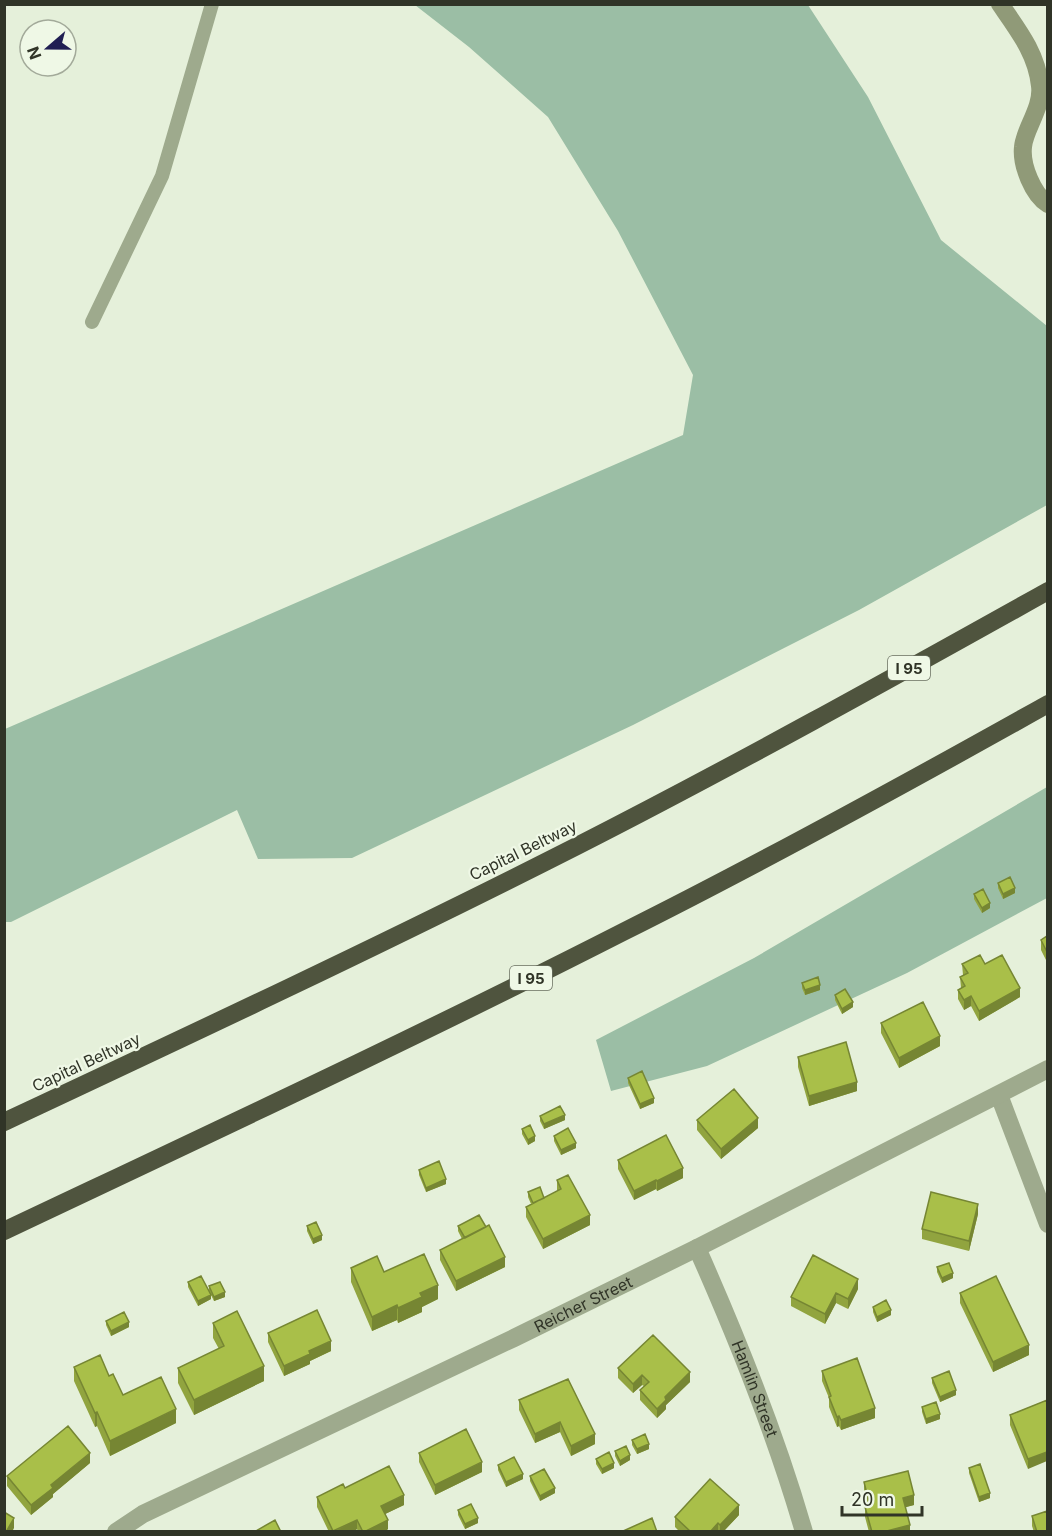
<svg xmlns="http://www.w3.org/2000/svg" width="1052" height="1536" font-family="Inter,sans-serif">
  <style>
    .green { fill: #9bbea5 }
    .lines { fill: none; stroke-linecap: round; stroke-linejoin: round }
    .lane { stroke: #9eaa8d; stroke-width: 14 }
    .street { stroke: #9eaa8d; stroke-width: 18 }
    .secondary { stroke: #909a78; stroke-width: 18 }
    .highway { stroke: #4f543e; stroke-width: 18 }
    .wall { fill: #91a43f }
    .shaded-wall { fill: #768633 }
    .building { fill: #a9bf49; stroke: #768633; stroke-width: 1.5 }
    .labels { text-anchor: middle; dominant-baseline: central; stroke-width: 4.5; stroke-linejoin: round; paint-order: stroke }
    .shield { fill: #eff8e6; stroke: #696f60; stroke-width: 1.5 }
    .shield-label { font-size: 15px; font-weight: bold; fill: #303427 }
    .street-label { font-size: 16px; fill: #303427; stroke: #eff8e6 }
  </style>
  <rect width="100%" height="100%" fill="#e5f0da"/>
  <!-- green -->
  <path class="green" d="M415,5H808L868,97L941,240L1047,326V505L859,610L633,725L352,858L258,859L237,810L11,922H5V729L683,435L693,375L618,231L548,117L469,47Z
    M1047,787V898L907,973L707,1066L611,1091L596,1040L754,958Z"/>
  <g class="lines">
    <!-- lane -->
    <path class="lane" d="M92,322L162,176L212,4"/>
    <!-- street -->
    <g class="street">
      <path d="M999,1095L1048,1224"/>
      <path id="s1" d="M697,1248C738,1340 776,1435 804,1532"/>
      <path id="s2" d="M116,1532L143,1514L514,1338L697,1248L1048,1069"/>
    </g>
    <!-- secondary -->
    <path class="secondary" d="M1000,4C1018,30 1037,54 1040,86C1043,107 1024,130 1023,147C1021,165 1033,195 1048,204"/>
    <!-- highway -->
    <path class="highway" d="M4,1122C196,1032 388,942 577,846C736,765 892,678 1048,591
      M4,1231C211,1133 419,1036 623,932C767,860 907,783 1048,704"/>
  </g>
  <!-- wall -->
  <path class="wall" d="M998,883L1015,893L1003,899L998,888Z
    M974,894L990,908L982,913L974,899Z
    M1047,936V962L1041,950V940Z
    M962,964H985L1020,997L979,1021L971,1006L964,1010L958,999V990L961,988L960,977L963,975Z
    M802,983L820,990L805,995L802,988Z
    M835,995L853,1007L842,1014L835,1000Z
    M881,1023L940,1046L899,1068L881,1033Z
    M798,1057L857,1091L809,1106L798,1067Z
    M628,1078L654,1103L640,1109L628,1083Z
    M540,1116L565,1120L544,1129L540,1121Z
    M697,1120L758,1128L721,1159L697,1130Z
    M522,1129L535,1141L528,1145L522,1134Z
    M554,1136L576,1148L561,1155L554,1141Z
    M618,1160L683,1178L657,1191L656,1189L634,1200L618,1169Z
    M419,1170L446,1184L426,1192L419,1175Z
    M557,1180L590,1225L543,1249L526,1217V1207L531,1204L528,1197V1192L544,1198L557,1191Z
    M978,1214L969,1251L922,1239V1229Z
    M307,1226L322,1240L313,1244L307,1231Z
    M458,1226L486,1227L505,1267L456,1291L440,1260V1250L462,1239L458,1231Z
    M937,1267L953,1278L942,1283L937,1272Z
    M351,1268L384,1272L438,1299L422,1307V1312L398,1323L397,1320L372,1331L351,1282Z
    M188,1282L211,1299L198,1306L188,1287Z
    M209,1286L225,1297L214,1301L209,1291Z
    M858,1289L848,1309L836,1303L825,1324L791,1306V1297Z
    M960,1293L1029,1355L993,1372L960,1303Z
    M873,1307L891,1315L877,1322L873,1312Z
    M106,1321L129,1327L111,1336L106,1325Z
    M213,1323L264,1381L194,1415L178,1383V1368L219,1349L213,1338Z
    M268,1333L331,1351L310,1361V1364L284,1376L268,1342Z
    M74,1367L109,1376L123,1395L176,1423L110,1456L97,1426L95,1427L74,1381Z
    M618,1368L690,1382L666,1405V1409L657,1418L640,1400V1390L644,1386L642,1385L633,1393L618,1378Z
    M822,1371L875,1418L841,1430L839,1426L837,1427L829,1407V1398L822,1381Z
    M932,1378L956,1395L940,1402L932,1383Z
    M568,1379L595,1444L571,1456L560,1432L535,1443L519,1410V1400Z
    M1047,1400L1028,1469L1010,1425V1415Z
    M922,1407L940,1419L926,1424L922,1412Z
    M632,1440L649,1449L637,1454L632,1445Z
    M615,1451L630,1460L620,1466L615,1456Z
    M419,1453L482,1472L435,1495L419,1462Z
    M596,1459L614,1468L602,1474L596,1464Z
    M90,1463L53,1494V1497L31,1515L7,1486V1476Z
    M498,1465L523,1479L506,1487L498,1470Z
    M969,1468L990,1498L979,1502L969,1473Z
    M530,1476L555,1493L540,1501L530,1481Z
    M864,1482L914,1505L905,1507L910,1532H869L865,1517V1507H868L864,1492Z
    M345,1488L404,1505L385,1514L388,1529L384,1532H358L357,1529L353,1532H329L317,1507V1497Z
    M458,1510L478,1523L465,1529L458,1515Z
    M739,1515L723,1532H680L675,1527V1517Z
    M1032,1516L1047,1532H1034L1032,1526Z"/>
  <!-- shaded-wall -->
  <path class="shaded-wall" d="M1015,888V893L1003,899V894Z
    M990,903V908L982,913V908Z
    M820,985V990L805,995V990Z
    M1020,988V997L979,1021V1011Z
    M971,996V1006L964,1010V1000Z
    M853,1002V1007L842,1014V1009Z
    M940,1036V1046L899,1068V1058Z
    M857,1082V1091L809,1106V1096Z
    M654,1098V1103L640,1109V1104Z
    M565,1115V1120L544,1129V1124Z
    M758,1118V1128L721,1159V1149Z
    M535,1136V1141L528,1145V1140Z
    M576,1143V1148L561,1155V1150Z
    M683,1168V1178L657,1191V1181Z
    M446,1179V1184L426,1192V1188Z
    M656,1180V1189L634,1200V1191Z
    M978,1204V1214L969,1251V1241Z
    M590,1215V1225L543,1249V1239Z
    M322,1235V1240L313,1244V1239Z
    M505,1257V1267L456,1291V1281Z
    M953,1273V1278L942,1283V1278Z
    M858,1279V1289L848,1309V1299Z
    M438,1285V1299L422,1307V1312L398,1323V1308L420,1293Z
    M225,1292V1297L214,1301V1297Z
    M836,1293V1303L825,1324V1314Z
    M211,1295V1299L198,1306V1301Z
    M397,1305V1320L372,1331V1317Z
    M891,1310V1315L877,1322V1317Z
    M129,1322V1327L111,1336V1331Z
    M331,1341V1351L310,1361V1364L284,1376V1366L309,1351Z
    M1029,1345V1355L993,1372V1362Z
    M264,1366V1381L194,1415V1400Z
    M690,1372V1382L666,1405V1409L657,1418V1409L665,1397Z
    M642,1375V1385L633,1393V1384Z
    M956,1390V1395L940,1402V1397Z
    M875,1408V1418L841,1430V1420Z
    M176,1409V1423L110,1456V1441Z
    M97,1412V1426L95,1427V1413Z
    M940,1414V1419L926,1424V1419Z
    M839,1416V1426L837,1427V1417Z
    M560,1422V1432L535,1443V1434Z
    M595,1434V1444L571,1456V1446Z
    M649,1444V1449L637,1454V1449Z
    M1047,1452V1461L1028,1469V1459Z
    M90,1453V1463L53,1494V1497L31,1515V1505L51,1485Z
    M630,1455V1460L620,1466V1461Z
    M482,1462V1472L435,1495V1485Z
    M614,1463V1468L602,1474V1469Z
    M523,1474V1479L506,1487V1482Z
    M555,1488V1493L540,1501V1496Z
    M990,1493V1498L979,1502V1497Z
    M404,1495V1505L381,1516V1506Z
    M914,1495V1505L903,1508V1498Z
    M739,1505V1515L723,1532H720V1525Z
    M14,1518V1528L12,1532H6Z
    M478,1518V1523L465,1529V1524Z
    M357,1520V1529L353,1532H333Z
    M388,1520V1529L384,1532H364Z
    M718,1523V1532H710Z
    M910,1525V1532H883Z"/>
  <!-- building -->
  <path class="building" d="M1010,877L1015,888L1003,894L998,883Z
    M983,889L990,903L982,908L974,894Z
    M1047,936V952L1041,940Z
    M980,955L985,964L1002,955L1020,988L979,1011L971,996L964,1000L958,990L965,986L960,977L968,973L962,964Z
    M818,977L820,985L805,990L802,983Z
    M845,989L853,1002L842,1009L835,995Z
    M923,1002L940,1036L899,1058L881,1023Z
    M846,1042L857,1082L809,1096L798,1057Z
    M642,1071L654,1098L640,1104L628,1078Z
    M734,1089L758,1118L721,1149L697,1120Z
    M560,1106L565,1115L544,1124L540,1116Z
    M530,1125L535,1136L528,1140L522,1129Z
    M568,1128L576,1143L561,1150L554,1136Z
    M666,1135L683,1168L657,1181L656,1180L634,1191L618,1160Z
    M439,1161L446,1179L426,1188L419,1170Z
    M568,1175L590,1215L543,1239L526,1207L561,1189L557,1180Z
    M540,1187L544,1198L533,1203L528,1192Z
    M931,1192L978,1204L969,1241L922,1229Z
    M479,1215L486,1227L465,1238L458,1226Z
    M316,1222L322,1235L313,1239L307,1226Z
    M489,1225L505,1257L456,1281L440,1250Z
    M424,1254L438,1285L420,1293L422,1297L398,1308L397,1305L372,1317L351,1268L377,1256L384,1272Z
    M813,1255L858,1279L848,1299L836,1293L825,1314L791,1297Z
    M949,1263L953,1273L942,1278L937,1267Z
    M201,1276L211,1295L198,1301L188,1282Z
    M996,1276L1029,1345L993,1362L960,1293Z
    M220,1282L225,1292L214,1297L209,1286Z
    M886,1300L891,1310L877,1317L873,1307Z
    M317,1310L331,1341L309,1351L310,1354L284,1366L268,1333Z
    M237,1311L264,1366L194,1400L178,1368L224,1346L213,1323Z
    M124,1312L129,1322L111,1331L106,1321Z
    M653,1335L690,1372L665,1397L666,1400L657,1409L640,1390L649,1382L642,1375L633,1384L618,1368Z
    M100,1355L109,1376L113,1374L123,1395L161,1377L176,1409L110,1441L97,1412L95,1413L74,1367Z
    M857,1358L875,1408L841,1420L839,1416L837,1417L829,1397L831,1396L822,1371Z
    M949,1371L956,1390L940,1397L932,1378Z
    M568,1379L595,1434L571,1446L560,1422L535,1434L519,1400Z
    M1047,1400V1452L1028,1459L1010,1415Z
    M936,1402L940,1414L926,1419L922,1407Z
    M68,1426L90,1453L51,1485L53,1488L31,1505L7,1476Z
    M466,1429L482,1462L435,1485L419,1453Z
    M645,1434L649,1444L637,1449L632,1440Z
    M626,1446L630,1455L620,1461L615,1451Z
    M609,1452L614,1463L602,1469L596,1459Z
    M514,1457L523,1474L506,1482L498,1465Z
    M980,1464L990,1493L979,1497L969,1468Z
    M389,1466L404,1495L381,1506L388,1520L364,1532H363L357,1520L333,1531L317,1497L343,1484L345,1488Z
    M544,1469L555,1488L540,1496L530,1476Z
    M908,1471L914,1495L903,1498L910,1525L883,1532H872L865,1507L870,1506L864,1482Z
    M710,1479L739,1505L720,1525L718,1523L710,1532H691L675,1517Z
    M471,1504L478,1518L465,1524L458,1510Z
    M1047,1511V1532H1037L1032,1516Z
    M4,1512L14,1518L6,1532H4Z
    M652,1518L657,1532H621Z
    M275,1520L281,1532H254Z"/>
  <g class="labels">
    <!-- shield labels -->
    <g class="shield">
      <rect x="888" y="656" width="42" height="24" rx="4.5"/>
      <rect x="510" y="966" width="42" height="24" rx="4.5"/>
    </g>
    <g class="shield-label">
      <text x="909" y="668">I 95</text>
      <text x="531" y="978">I 95</text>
    </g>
    <!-- street labels -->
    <g class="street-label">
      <text transform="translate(523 850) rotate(-26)">Capital Beltway</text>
      <text transform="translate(86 1062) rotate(-25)">Capital Beltway</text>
      <text stroke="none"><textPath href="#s2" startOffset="520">Reicher Street</textPath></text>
      <text stroke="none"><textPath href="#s1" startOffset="152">Hamlin Street</textPath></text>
    </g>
  </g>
  <!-- border -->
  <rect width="1052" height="1536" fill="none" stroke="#303427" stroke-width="12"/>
  <!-- north arrow -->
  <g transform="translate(48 48) rotate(250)"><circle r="28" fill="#eff8e6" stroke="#a3aa9a" stroke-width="1.5"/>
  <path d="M0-4.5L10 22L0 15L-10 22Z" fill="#201f53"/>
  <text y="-9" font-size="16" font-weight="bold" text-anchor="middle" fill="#303427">N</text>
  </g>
  <!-- scale -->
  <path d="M842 1506v9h80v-9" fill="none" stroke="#303427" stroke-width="3"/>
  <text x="851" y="1506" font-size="18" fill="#303427" stroke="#eff8e6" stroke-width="4.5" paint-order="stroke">20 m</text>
</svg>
